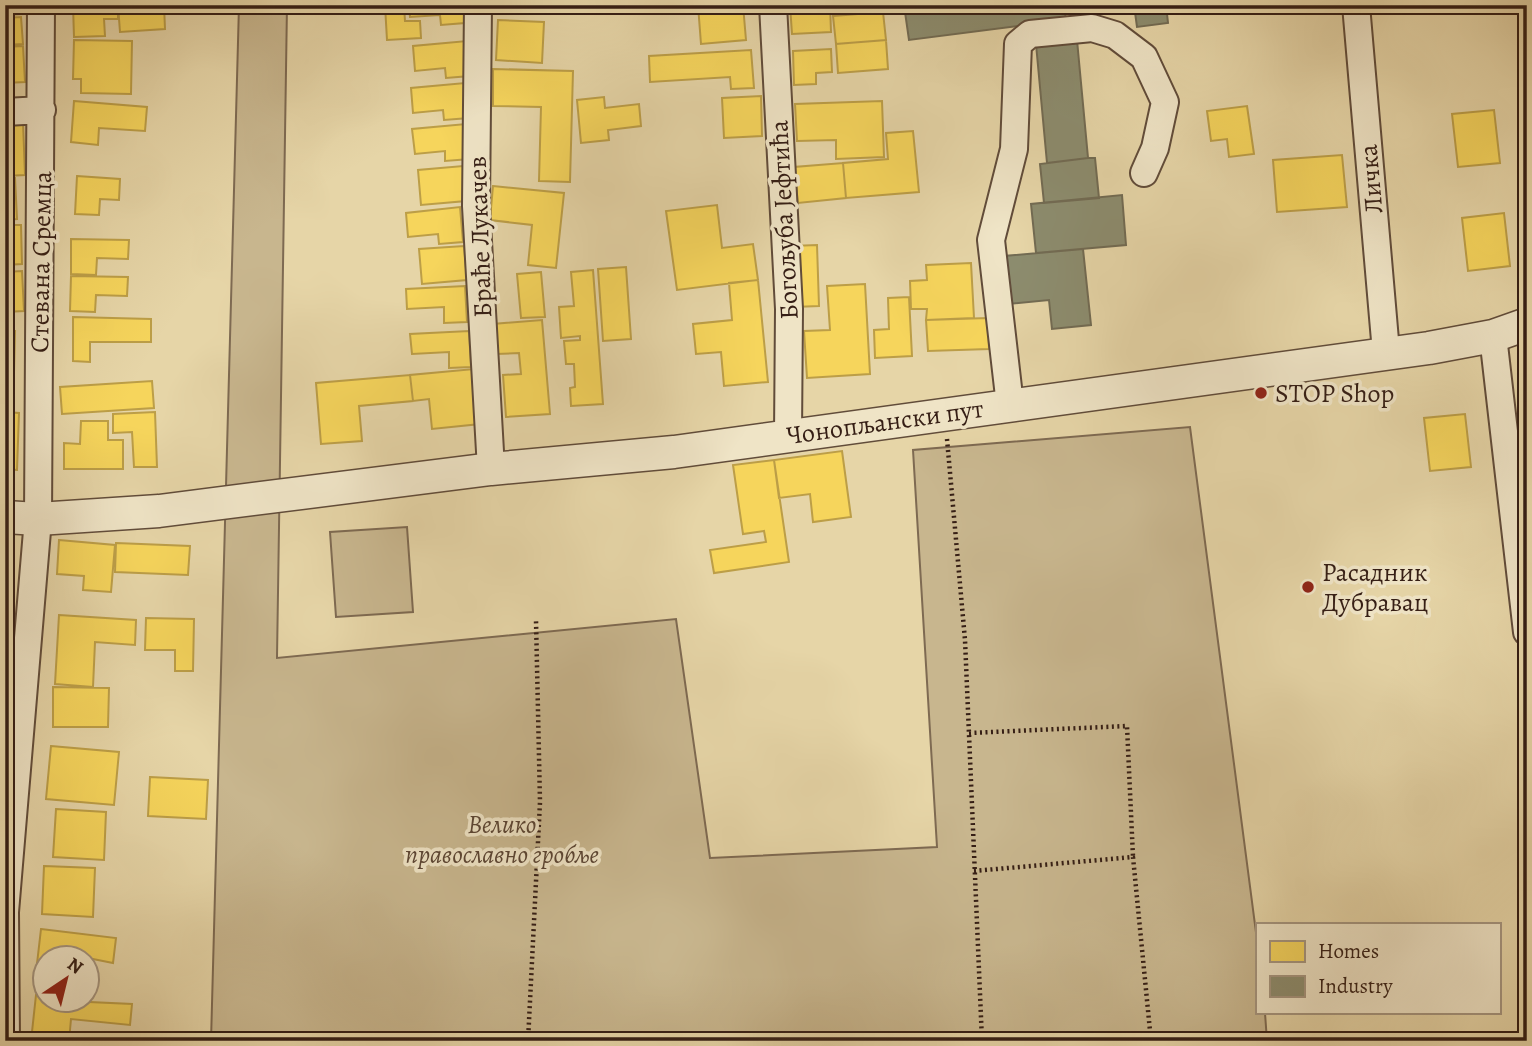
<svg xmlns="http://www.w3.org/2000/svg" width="1532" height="1046" font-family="Alegreya,serif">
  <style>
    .green { fill: #c8b68e; stroke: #7e6a52; stroke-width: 2 }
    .homes { fill: #f6d55c; stroke: #bc9e47; stroke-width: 2 }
    .industry { fill: #8c8c6e; stroke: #726b53; stroke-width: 2 }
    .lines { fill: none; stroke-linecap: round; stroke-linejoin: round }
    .minor-casing { stroke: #614c3a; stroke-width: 30 }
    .tertiary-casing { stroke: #614c3a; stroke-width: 35 }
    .path { stroke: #351e15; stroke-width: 4.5; stroke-dasharray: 2 3.5; stroke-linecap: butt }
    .minor { stroke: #efe4c6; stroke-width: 26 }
    .tertiary { stroke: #efe4c6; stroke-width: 32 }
    .poi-dot { fill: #8f2418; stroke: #efe4c6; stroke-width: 2.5 }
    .labels { text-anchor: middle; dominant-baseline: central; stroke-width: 7; stroke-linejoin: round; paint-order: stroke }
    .street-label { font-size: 26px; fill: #351e15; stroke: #efe4c6 }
    .poi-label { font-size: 26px; fill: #351e15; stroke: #efe4c6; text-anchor: start }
    .park-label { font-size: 26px; font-style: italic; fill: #5a4433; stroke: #efe4c6 }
  </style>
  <rect width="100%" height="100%" fill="#e6d5a7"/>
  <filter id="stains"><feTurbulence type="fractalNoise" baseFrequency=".00286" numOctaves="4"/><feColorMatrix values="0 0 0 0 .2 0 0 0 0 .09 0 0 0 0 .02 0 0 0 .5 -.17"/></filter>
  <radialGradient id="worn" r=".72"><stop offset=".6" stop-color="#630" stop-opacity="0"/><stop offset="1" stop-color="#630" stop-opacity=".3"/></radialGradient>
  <!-- green -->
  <path class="green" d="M239,5H287L277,658L676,619L710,858L937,847L913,450L1190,427L1257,940V1013H1265L1267,1041H211Z
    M407,527L413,612L336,617L330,532Z"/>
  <!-- homes -->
  <path class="homes" d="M5,5H23V14L5,15Z
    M73,5H118V19H104L105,36L74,37Z
    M118,5H164L165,29L120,32Z
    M385,5H404L405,21H420L421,38L387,40Z
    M409,5H463L465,23L441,25L440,15L410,17Z
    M501,5H519V13L501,12Z
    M698,5H743L746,40L701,44Z
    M790,5H830L831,32L792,34Z
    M883,12L886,40L836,44L833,16Z
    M21,17L23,44L5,45V18Z
    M498,20L544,22L542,63L496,60Z
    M74,40L132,41L131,94L81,93V79H73Z
    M886,40L888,69L838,73L836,44Z
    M467,41L470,76L446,78L445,68L415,71L413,46Z
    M23,46L25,82L5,83V47Z
    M831,49L832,72L816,73V84L794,85L793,51Z
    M751,50L754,88L731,89L730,77L650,82L649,56Z
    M493,69L573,71L570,182L539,181L541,107L493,106Z
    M465,83L469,118L444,120L443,110L413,113L411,88Z
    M761,96L762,136L724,138L722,98Z
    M604,97L605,108L639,104L641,126L608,130L609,140L581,143L577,100Z
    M74,101L147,107L145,131L99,128L98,145L71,142Z
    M882,101L884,157L836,159V140L797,141L795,104Z
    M1247,106L1254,154L1229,157L1227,139L1211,141L1207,111Z
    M1494,110L1500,163L1458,167L1452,114Z
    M23,122L25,175L5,176V123Z
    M466,124L470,159L445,161V151L415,154L412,129Z
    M913,131L919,192L846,198L843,163L888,159L886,133Z
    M1342,155L1347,207L1277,212L1273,160Z
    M843,163L846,198L798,203L794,167Z
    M463,166L466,201L421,205L418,170Z
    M77,176L120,179L119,200L100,199L99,215L75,214Z
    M15,178L17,219L5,220V179Z
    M493,186L564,193L556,268L528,265L532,225L490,220Z
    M1527,194V248H1524L1518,195Z
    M717,205L722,248L753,244L758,280L677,290L666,211Z
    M460,207L463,242L439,244L438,234L408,237L406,213Z
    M1504,213L1510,266L1468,271L1462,218Z
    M5,225H21L22,264L5,265Z
    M71,239L129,240L128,259L97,258L96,275L71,274Z
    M817,245L819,306L794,307L791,246Z
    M464,246L467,280L422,284L419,249Z
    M971,263L974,318L926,320L927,309H911L910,281L927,280L926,265Z
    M626,267L631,339L603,341L598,269Z
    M593,270L603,404L571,406L570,388L575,387L574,364H566L564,341L580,340V336L561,338L559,307L574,306L571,272Z
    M22,271L24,311L5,312V272Z
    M541,272L545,317L521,318L517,274Z
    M71,276L128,277L127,296L96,295L95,312L70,311Z
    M758,280L768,382L724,386L721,352L696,354L693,324L732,320L729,283Z
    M865,284L870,374L807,378L804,331L830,330L827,286Z
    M465,286L467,322L444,323V307L407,309L406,289Z
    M909,297L912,356L875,358L874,330L889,329L888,298Z
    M73,317L151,319V342H90V362L73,361Z
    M988,318L989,349L928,351L926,320Z
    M542,320L550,414L506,417L503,375L521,374L519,353L496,354L493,324Z
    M5,331H15L14,373L5,372Z
    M469,331L471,367L449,368V352L412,354L410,334Z
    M474,369L480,424L432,429L429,399L413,401L410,375Z
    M410,375L413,401L359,406L362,441L321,444L316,383Z
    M152,381L154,408L62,414L60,387Z
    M5,412L19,413L17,470L5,469Z
    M155,412L157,467H134L132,432L113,433V414Z
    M1465,414L1471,467L1430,471L1424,418Z
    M81,421H108V440H123V469H64V443L80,444Z
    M842,451L851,517L813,522L810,494L779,498L774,460Z
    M774,460L789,562L714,573L710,550L766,542L764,531L743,534L733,465Z
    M59,540L115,545L111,592L83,590L84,576L57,574Z
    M116,543L190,546L188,575L115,572Z
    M59,615L136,620L135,645L95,642L93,687L55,684Z
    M146,618L194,619L193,671H175V650H145Z
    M53,687L109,688L108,727H53Z
    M51,746L119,752L114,805L46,799Z
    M150,777L208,780L206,819L148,816Z
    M56,809L106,812L104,860L53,857Z
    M44,866L95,868L93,917L42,914Z
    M41,929L116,938L113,963L88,958H46V982L35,981Z
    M36,995L46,996V1000L132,1004L130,1025L71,1019L69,1041H31Z"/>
  <!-- industry -->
  <path class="industry" d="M904,5H1064L1066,20L909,40Z
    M1134,5H1166L1168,23L1137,27Z
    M1077,40L1088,158L1047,163L1036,44Z
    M1088,158H1095L1099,198L1044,203L1040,164Z
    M1122,195L1126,245L1036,253L1031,204Z
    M1083,249L1091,325L1052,329L1049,300L1009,304L1004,256Z"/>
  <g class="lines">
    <!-- minor casing -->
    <g class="minor-casing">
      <path id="minor" d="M478,5L476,206L491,469
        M773,5L789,309L788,435
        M1356,5L1386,352
        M5,112L42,110
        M1493,336L1527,632
        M1010,405L991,240L1014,149L1018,44L1030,34L1092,28L1115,35L1144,57L1165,102L1155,148L1144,173
        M6,1041L5,912L38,519L41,5"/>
    </g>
    <!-- tertiary casing -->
    <g class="tertiary-casing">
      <path id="tertiary" d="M5,517L38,519L159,511L491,469L674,452L1429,348L1493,336L1527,324"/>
    </g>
    <!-- path -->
    <path class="path" d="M947,439L965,640L982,1041
      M969,733L1127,726L1133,857
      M974,871L1133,857L1151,1041
      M528,1041L540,802L536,620"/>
    <!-- minor -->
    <use href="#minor" class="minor"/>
    <!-- tertiary -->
    <use href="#tertiary" class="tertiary"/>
  </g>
  <!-- markers -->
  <g class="poi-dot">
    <circle cx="1261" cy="393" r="7"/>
    <circle cx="1308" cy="587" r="7"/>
  </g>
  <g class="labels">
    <!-- street labels -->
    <g class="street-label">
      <text transform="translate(1371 179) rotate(-95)">Личка</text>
      <text transform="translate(784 220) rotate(-93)">Богољуба Јефтића</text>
      <text transform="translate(480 237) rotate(-92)">Браће Лукачев</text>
      <text transform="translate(41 262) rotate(-89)">Стевана Сремца</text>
      <text transform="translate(885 422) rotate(-8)">Чонопљански пут</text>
    </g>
    <!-- poi labels -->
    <g class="poi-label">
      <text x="1275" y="393">STOP Shop</text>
      <text x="1322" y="572">Расадник<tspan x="1322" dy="30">Дубравац</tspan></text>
    </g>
    <!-- park labels -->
    <g class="park-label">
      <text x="502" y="824">Велико<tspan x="502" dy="30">православно гробље</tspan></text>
    </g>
  </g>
  <!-- margin -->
  <rect width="1532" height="1046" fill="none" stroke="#e6d5a7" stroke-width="28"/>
  <rect x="7" y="7" width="1518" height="1032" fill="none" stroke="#351e15" stroke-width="3.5"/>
  <rect x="14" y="14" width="1504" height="1018" fill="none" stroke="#351e15" stroke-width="2"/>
  <!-- legend -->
  <rect x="1256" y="923" width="245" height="91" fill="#efe4c6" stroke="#a5957f" stroke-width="2"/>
  <rect x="1270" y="941" width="35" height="21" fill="#f6d55c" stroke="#a5957f" stroke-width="2"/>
  <text x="1318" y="958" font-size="21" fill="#351e15">Homes</text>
  <rect x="1270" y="976" width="35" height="21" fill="#8c8c6e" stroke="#a5957f" stroke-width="2"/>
  <text x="1318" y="993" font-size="21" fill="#351e15">Industry</text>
  <!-- north arrow -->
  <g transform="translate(66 979) rotate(35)"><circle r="33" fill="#efe4c6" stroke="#a5957f" stroke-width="2"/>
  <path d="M0-5L12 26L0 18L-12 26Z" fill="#8f2418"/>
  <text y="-10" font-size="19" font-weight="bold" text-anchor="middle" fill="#351e15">N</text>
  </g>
  <rect width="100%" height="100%" filter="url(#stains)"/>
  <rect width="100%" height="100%" fill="url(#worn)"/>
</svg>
